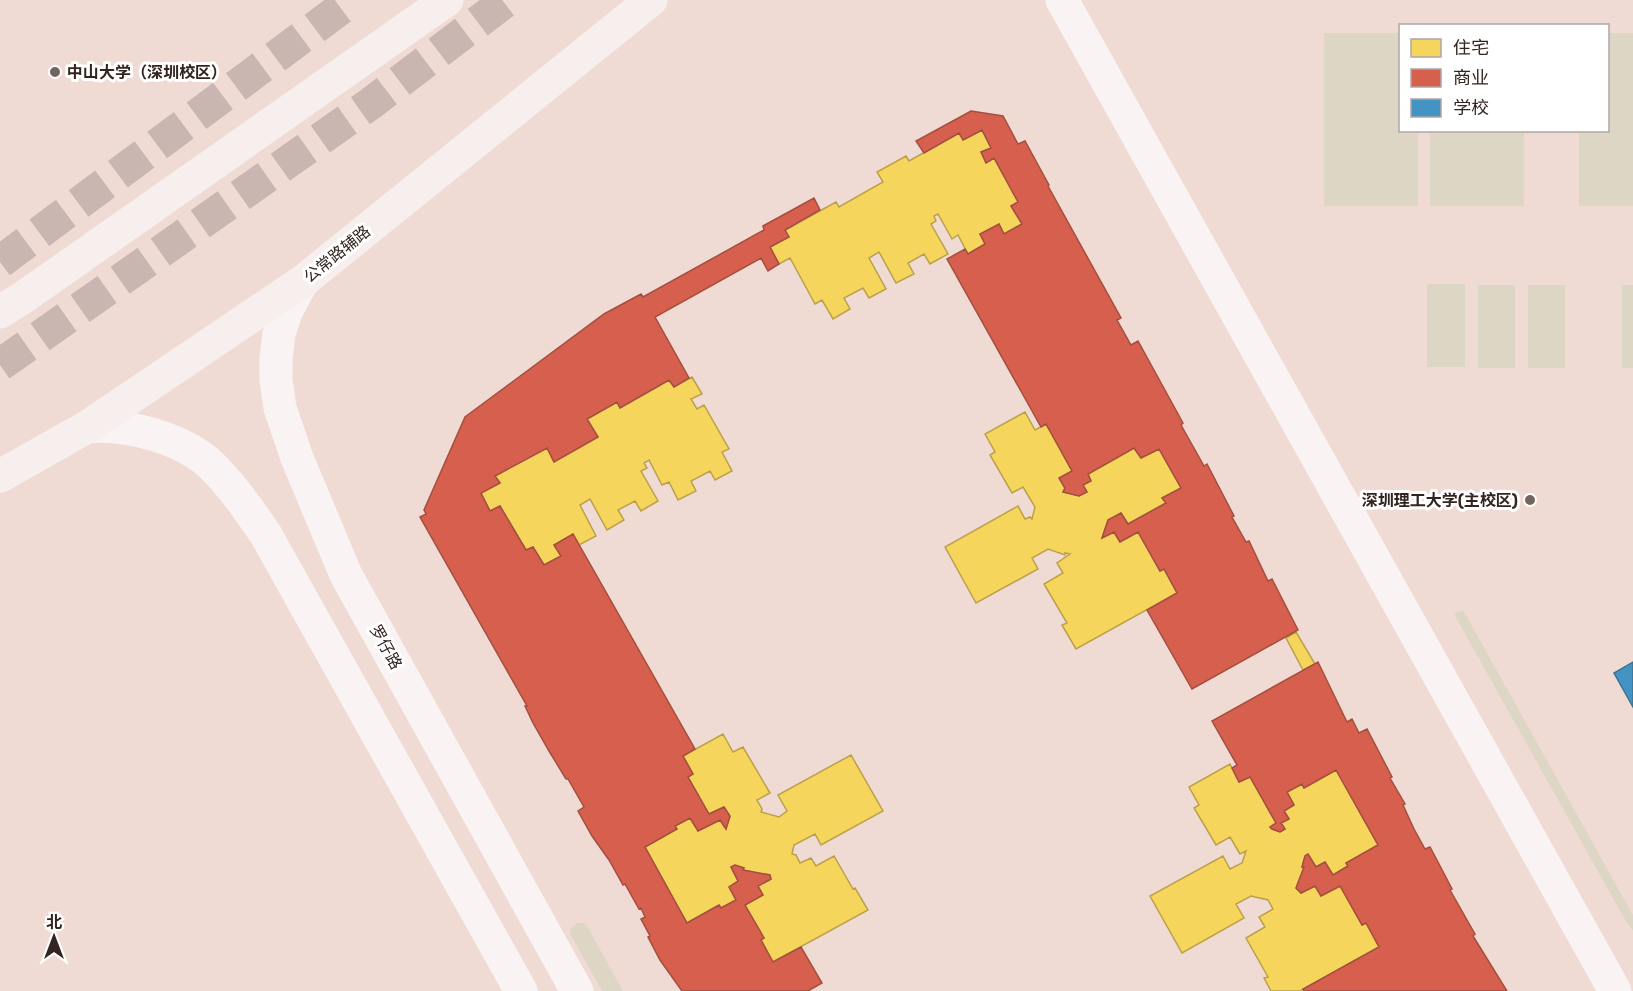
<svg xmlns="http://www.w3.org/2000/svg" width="1633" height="991" font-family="Rubik,'Noto Sans SC',sans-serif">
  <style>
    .green { fill: #ded6c5 }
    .homes { fill: #f6d55c; stroke: #bba04a; stroke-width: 1.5 }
    .shops { fill: #d6604d; stroke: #a54e3f; stroke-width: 1.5 }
    .schools { fill: #4393c3; stroke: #3e7292; stroke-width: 1.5 }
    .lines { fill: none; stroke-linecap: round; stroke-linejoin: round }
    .highway-tunnel { stroke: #c9b6b0; stroke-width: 33; stroke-dasharray: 33 16; stroke-linecap: butt }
    .secondary { stroke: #f9f4f3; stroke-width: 33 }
    .primary { stroke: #f6efee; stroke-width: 33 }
    .poi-dot { fill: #74645e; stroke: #fff; stroke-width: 2 }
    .labels { text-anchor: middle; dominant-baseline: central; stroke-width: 6; stroke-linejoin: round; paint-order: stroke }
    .poi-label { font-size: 16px; font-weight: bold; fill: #32241f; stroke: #fff; text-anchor: start }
    .street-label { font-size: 16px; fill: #32241f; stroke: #fff }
  </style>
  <rect width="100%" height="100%" fill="#efdbd4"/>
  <!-- green -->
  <path class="green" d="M1324,33H1400V130L1418,131V206H1324Z
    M1608,33H1633V206H1579V131L1608,130Z
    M1430,131H1524V206H1430Z
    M1427,284H1465V367H1427Z
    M1478,285H1515V368H1478Z
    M1528,285H1565V368H1528Z
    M1622,285H1633V368H1622Z
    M1463,610L1633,915V931L1624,918L1454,614Z
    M577,923H584L587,926L623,991H602L570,934V929Z"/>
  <!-- homes -->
  <path class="homes" d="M982,130L991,148L981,152L986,163L994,158L1018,202L1011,206L1022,224L1004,234L999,224L980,234L985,244L968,254L958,235L952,239L938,214L934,216L936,221L931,224L948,254L930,264L924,254L908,263L914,274L896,283L879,252L869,258L886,289L869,298L863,288L844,298L850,309L833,319L822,300L815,304L790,258L779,264L770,247L789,237L785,230L836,202L839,207L883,182L877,172L906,156L909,161L959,133L963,140Z
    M692,377L702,394L691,399L697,409L704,405L729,449L722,452L732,471L715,480L710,471L691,481L696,491L678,500L669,482L662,485L649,460L644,463L647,468L641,471L658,501L641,511L635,501L618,510L624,520L607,530L590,499L580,505L596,536L579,545L573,534L554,545L561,556L544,565L533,547L526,550L500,506L490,511L481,493L500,483L495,476L547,448L554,462L598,437L587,419L617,402L620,408L669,380L674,387Z
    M1025,412L1035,430L1046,424L1072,471L1059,478L1065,488L1063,492L1079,496L1087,492L1083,485L1091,481L1088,474L1134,448L1141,458L1159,449L1181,488L1162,498L1166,503L1128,524L1121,513L1108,520L1102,538L1114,532L1120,542L1138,532L1160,571L1164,569L1177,593L1076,649L1062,625L1067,623L1044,584L1063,573L1057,563L1070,554L1065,553V555L1048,549L1032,558L1038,569L976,603L945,547L1018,506L1025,519L1030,517L1032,519L1035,507L1023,487L1012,493L990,455L995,452L985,434Z
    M1296,632L1315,664L1303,670L1286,638Z
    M723,734L733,752L743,747L770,793L757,800L762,809L761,812L779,817L787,811L778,795L851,755L883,811L821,845L815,834L794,845L792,854L796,855L800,863L811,858L816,866L834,856L853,889L855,888L868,910L773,962L761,940L764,938L745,905L763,895L758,886L771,879L770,875L743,870L744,868L735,865L731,867L738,881L729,887L736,900L721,908L719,905L687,923L645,847L677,829L675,826L690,818L698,831L720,820L726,829L730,816L724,807L709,814L688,777L693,774L683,756Z
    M1230,764L1239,782L1250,777L1276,823L1270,827L1272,829L1280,832L1285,829L1281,823L1289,819L1284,811L1294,805L1287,792L1302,784L1304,788L1336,770L1378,845L1346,863L1348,866L1333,875L1325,862L1316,867L1308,854L1305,856L1302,867H1304L1296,888L1301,893L1315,886L1321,896L1340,886L1362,925L1366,923L1379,947L1300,991H1271L1264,978L1268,977L1246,938L1265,927L1259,917L1273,909L1268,900L1251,896L1236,904L1244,918L1182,953L1150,896L1223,856L1230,869L1242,863L1246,851L1240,854L1230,837L1216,845L1194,808L1199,805L1189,787Z"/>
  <!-- shops -->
  <path class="shops" d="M971,111L1003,116L1018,144L1025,141L1049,185L1048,186L1121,318L1117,320L1131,345L1138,341L1183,423L1181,425L1204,466L1207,464L1234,516L1232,517L1246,542L1249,541L1268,581L1272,579L1298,630L1192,689L1147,610L1177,593L1164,569L1160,571L1138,532L1120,542L1114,532L1102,538L1108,520L1121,513L1128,524L1166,503L1162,498L1181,488L1159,449L1141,458L1134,448L1088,474L1091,481L1083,485L1087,492L1079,496L1063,492L1065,488L1059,478L1072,471L1046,424L1041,427L947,259L965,249L968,254L985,244L980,234L999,224L1004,234L1022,224L1011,206L1018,202L994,158L986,163L981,152L991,148L982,130L963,140L959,133L924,153L916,141Z
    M814,198L820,210L785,230L789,237L770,247L779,264L768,271L761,258L655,317L689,378L674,387L669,380L620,408L617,402L587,419L598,437L554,462L547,448L495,476L500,483L481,493L490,511L500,506L526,550L533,547L544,565L561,556L554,545L573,534L695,749L683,756L693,774L688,777L709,814L724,807L730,816L726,829L720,820L698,831L690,818L675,826L677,829L645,847L687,923L719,905L721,908L736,900L729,887L738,881L731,867L735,865L744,868L743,870L770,875L771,879L758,886L763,895L745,905L764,938L761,940L773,962L801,947L822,983L808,991H682L660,960L648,937L650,936L641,919L645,917L641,908L639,909L625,884L623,885L609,860L592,836L578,811L584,807L568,779H566L549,751L533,723L525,706H527L420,517L426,514L424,510L465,417L604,314L641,294L643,297L764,230L763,226Z
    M1318,662L1347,722L1352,719L1359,733L1367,729L1392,777L1390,778L1405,804L1403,805L1414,829L1425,849L1430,847L1452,889L1450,890L1475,934L1473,936L1507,991H1304L1303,989L1379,947L1366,923L1362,925L1340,886L1321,896L1315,886L1301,893L1296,888L1304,867H1302L1305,856L1308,854L1316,867L1325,862L1333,875L1348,866L1346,863L1378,845L1336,770L1304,788L1302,784L1287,792L1294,805L1284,811L1289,819L1281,823L1285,829L1280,832L1272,829L1270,827L1276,823L1250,777L1239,782L1232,768L1237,765L1212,721Z"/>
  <!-- schools -->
  <path class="schools" d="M1633,662V707L1614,673Z"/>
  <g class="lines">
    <!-- highway-tunnel -->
    <path class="highway-tunnel" d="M0,262L352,0
      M0,365L370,104L507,0"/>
    <!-- secondary -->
    <path class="secondary" d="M1062,0L1615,991
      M302,282L286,312L279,334L276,358V380L280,408L297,458L346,575L577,991
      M87,427C126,423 183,438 212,466C233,487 249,510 266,535L521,991"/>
    <!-- primary -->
    <path class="primary" d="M0,312L21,299L447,0
      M0,476L87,427L302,282L651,0"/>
  </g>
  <!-- markers -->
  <g class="poi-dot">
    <circle cx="55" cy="72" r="6"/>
    <circle cx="1530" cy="500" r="6"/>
  </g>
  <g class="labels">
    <!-- poi labels -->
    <g class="poi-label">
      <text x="67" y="72">中山大学（深圳校区）</text>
      <text x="1518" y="500" text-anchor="end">深圳理工大学(主校区)</text>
    </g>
    <!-- street labels -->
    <g class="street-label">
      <text transform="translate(337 254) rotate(-39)">公常路辅路</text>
      <text transform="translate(386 647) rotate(61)">罗仔路</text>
    </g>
  </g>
  <!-- legend -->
  <rect x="1399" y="24" width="210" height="108" fill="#ffffff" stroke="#ada7a5" stroke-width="1.5"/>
  <rect x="1411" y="39" width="30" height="18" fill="#f6d55c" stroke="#ada7a5" stroke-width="1.5"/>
  <text x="1453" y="54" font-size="18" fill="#32241f">住宅</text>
  <rect x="1411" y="69" width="30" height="18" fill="#d6604d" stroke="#ada7a5" stroke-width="1.5"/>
  <text x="1453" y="84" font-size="18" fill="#32241f">商业</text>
  <rect x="1411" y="99" width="30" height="18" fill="#4393c3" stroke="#ada7a5" stroke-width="1.5"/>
  <text x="1453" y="114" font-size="18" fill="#32241f">学校</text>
  <!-- north arrow -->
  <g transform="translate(54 937)" stroke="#ffffff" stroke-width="4.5" paint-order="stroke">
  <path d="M0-4.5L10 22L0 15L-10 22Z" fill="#32241f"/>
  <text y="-9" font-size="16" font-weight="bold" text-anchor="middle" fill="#32241f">北</text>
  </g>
</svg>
